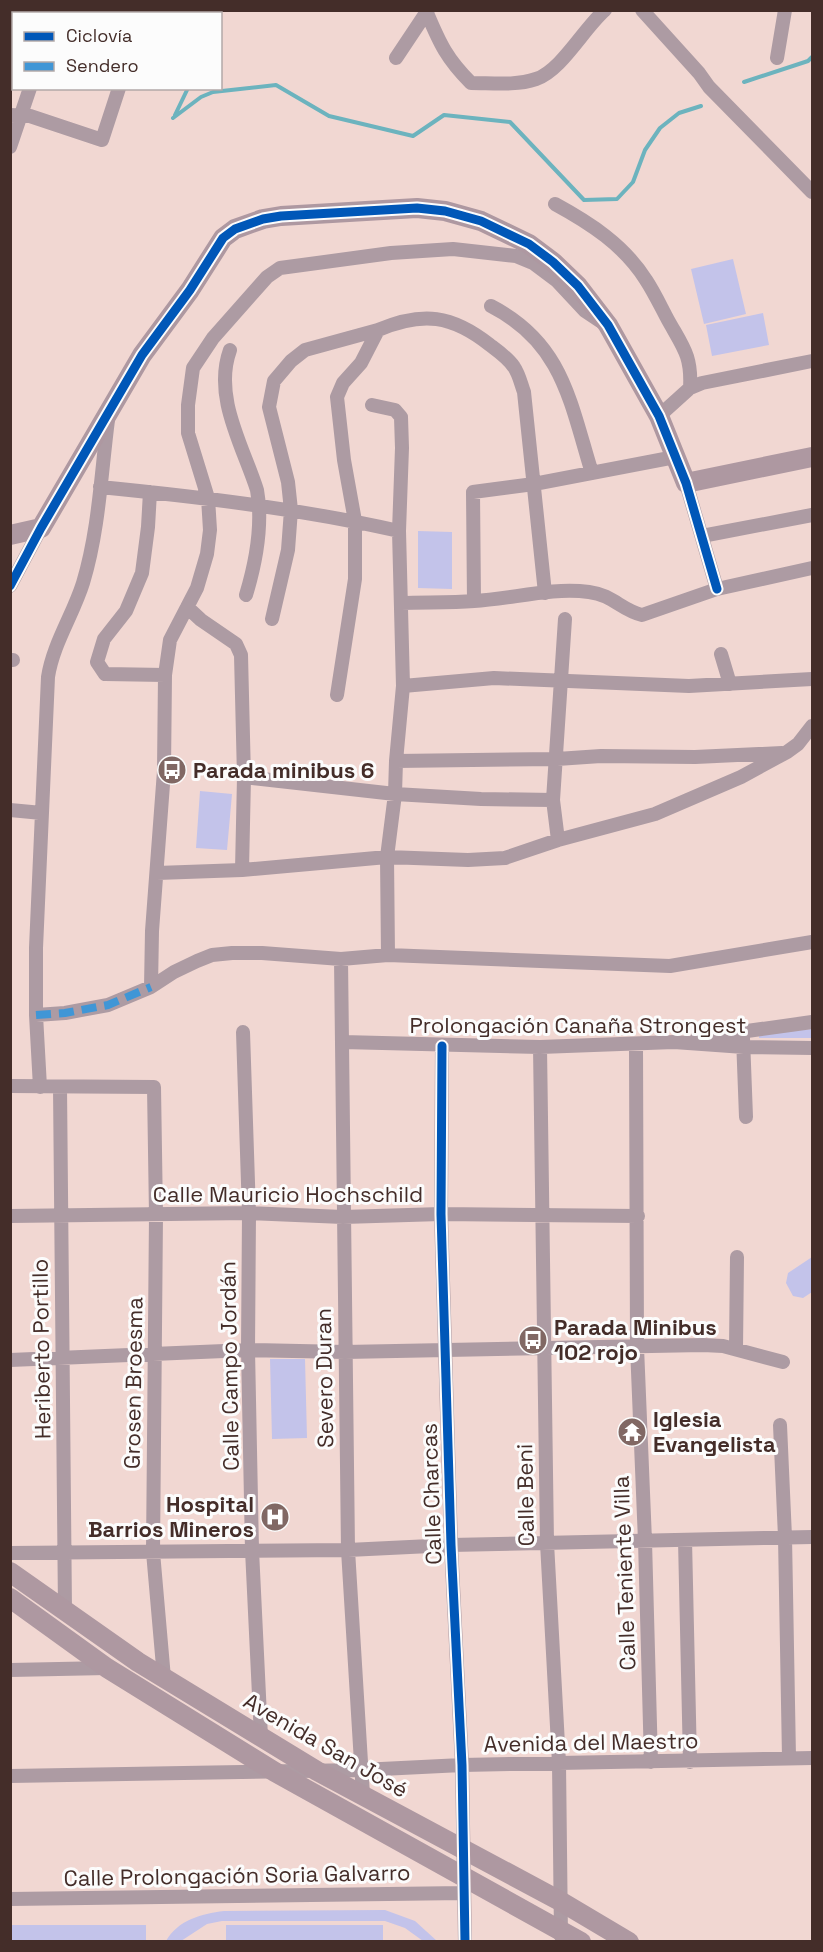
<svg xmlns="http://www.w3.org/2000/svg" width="823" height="1952" font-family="'Space Grotesk',sans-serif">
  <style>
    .green { fill: #c3c3ea }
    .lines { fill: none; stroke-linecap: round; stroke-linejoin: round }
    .stream { stroke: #6cb3be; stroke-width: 4 }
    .street { stroke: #ad9ba3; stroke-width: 14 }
    .secondary { stroke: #ae98a1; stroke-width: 20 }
    .quiet { stroke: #4096d6; stroke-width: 8; stroke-dasharray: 15 8; stroke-linecap: butt }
    .cycleway-casing { stroke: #fcfcfc; stroke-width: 13 }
    .cycleway { stroke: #0057b8; stroke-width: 9 }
    .labels { text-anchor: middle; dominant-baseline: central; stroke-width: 6; stroke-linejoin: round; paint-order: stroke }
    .poi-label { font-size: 22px; font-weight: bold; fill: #442d29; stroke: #fcfcfc; text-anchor: start }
    .street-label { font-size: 22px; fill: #442d29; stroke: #fcfcfc }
  </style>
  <rect width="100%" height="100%" fill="#f1d7d2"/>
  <!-- green -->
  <path class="green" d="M733,259L746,314L704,324L691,269Z
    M763,313L769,345L712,356L706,325Z
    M418,531L452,532V589L418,588Z
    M200,791L232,794L227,850L196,848Z
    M812,1029V1038H759V1034Z
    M812,1257V1292L803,1298L793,1296L786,1283L788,1273Z
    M270,1359H305L307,1438L272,1439Z
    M385,1910L415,1921L437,1941H423L405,1928L385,1921H222L207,1924L181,1941H166C178,1920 201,1914 224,1911Z
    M146,1925V1941H11V1925Z
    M226,1925H383V1941H226Z"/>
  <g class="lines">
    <!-- stream -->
    <path class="stream" d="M184,14L187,10
      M744,82L808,61L812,57
      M175,115L188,88
      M173,118L201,97L213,92L276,85L329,116L413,136L444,115L510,122L584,200L617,199L633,182L645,150L660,128L679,113L701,106"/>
    <!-- street -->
    <path class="street" d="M642,10L699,73L709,87L812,192
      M427,13C440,44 447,59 471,83C492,83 515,86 536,79C561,71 584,28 605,10
      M58,14L59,10
      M143,14L144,10
      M10,23L14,24
      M396,58L428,10
      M777,58L785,10
      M10,115L30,116L102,140L119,88
      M10,147L30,88
      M555,204C590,223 624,245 646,280C654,292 661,307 668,320C683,347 692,356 690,388
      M491,306C563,343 570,402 592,473
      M230,350C213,397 243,446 257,490C263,524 256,562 246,595
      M372,405L395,410L401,417L402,448L399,531L403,686L396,761L395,794L387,857L388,955
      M659,416L690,388L702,383L812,361
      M686,483L717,589
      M100,487C201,497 300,509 399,531
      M150,492L148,527L142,573L126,611L104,639L97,662L105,674L165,675
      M702,536L812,515
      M10,586L41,528
      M474,601L473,492L534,484L675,457
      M401,603C425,602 450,603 474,601C512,599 551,587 589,592C613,595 621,610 642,615L717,589L812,568
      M187,607L201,620L236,644L241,655L244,777L242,870
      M272,619L288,550L291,510L288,482L269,407L274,381L291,361L305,350L378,330
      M721,654L730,684
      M10,660H13
      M403,686L494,678L689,686L812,679
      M337,695L355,579V521L344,460L337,397L343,383L361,363L378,330C423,311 452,315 490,345C498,351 508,358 514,367C519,374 521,384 524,392L545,593
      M396,761L557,759L601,756L695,757L782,753
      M244,777L395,794L481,799L553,800
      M10,810L42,813
      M558,840L553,800L565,619
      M157,873L242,870L387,857L468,860L505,858L558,840L655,814L741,777L787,752L798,744L812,726
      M341,959L348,1550L363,1795
      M151,987L152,931L164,771L165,675L170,640L197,588L207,554L210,530L208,498L188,433V405L193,368L213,338L267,277L280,268L391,253L453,249L516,256L533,263L557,281L585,311L600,321
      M36,1015L65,1013L108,1005L151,987L174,972L197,961L212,955L232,953H262L341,959L388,955L670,966L812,942
      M243,1032L249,1213L248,1350L252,1550L261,1737
      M697,1038L812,1022
      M743,1038L746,1117
      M343,1042L540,1047L674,1042L744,1047L812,1048
      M636,1044L637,1347L645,1541L651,1762
      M442,1046L441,1214L451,1545L462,1765L465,1942
      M540,1047L547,1543L559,1763L561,1936
      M10,1086L154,1087L156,1215L153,1552L164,1678
      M40,1087L36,1015V948L48,677C53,644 73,615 83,583C99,530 101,474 108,420
      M60,1087L65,1611
      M10,1216L249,1213L343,1217L441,1214L638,1216
      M736,1349L737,1257
      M10,1360L248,1350L345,1352L703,1345L723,1346L783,1362
      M780,1425L785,1537L789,1758
      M685,1540L690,1762
      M10,1553L348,1550L451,1545L812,1537
      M10,1670L107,1668
      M10,1776L361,1770L462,1765L812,1758
      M10,1899L464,1893"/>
    <!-- secondary -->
    <path class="secondary" d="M10,535L41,528L142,355L190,290L223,238L235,229L263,219L281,216L417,208L445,211L481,221L529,244L553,262L578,286L608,325L659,416L686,483L812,457
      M10,1572L138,1662L317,1771L560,1901L629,1942
      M10,1598L107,1668L275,1772L581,1942"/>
    <!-- quiet -->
    <path class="quiet" d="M36,1015L65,1013L108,1005L151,987"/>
    <!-- cycleway casing -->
    <g class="cycleway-casing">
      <path id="cycleway" d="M10,586L41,528L142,355L190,290L223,238L235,229L263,219L281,216L417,208L445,211L481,221L529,244L553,262L578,286L608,325L659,416L686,483L717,589
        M442,1046L441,1214L451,1545L462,1765L465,1942"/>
    </g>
    <!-- cycleway -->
    <use href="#cycleway" class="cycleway"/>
  </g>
  <!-- icons -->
  <defs>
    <g id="bus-disc" transform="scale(1.5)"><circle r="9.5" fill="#816864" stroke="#fcfcfc"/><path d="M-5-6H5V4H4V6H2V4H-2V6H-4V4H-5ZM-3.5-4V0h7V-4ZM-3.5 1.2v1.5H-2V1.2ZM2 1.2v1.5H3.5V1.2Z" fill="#fff"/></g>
    <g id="temple-disc" transform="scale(1.5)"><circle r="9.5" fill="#816864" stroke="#fcfcfc"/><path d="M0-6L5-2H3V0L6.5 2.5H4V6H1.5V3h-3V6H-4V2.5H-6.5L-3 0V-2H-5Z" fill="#fff"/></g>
    <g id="hospital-disc" transform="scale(1.5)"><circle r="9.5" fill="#816864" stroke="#fcfcfc"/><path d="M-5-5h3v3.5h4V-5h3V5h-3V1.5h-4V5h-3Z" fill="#fff"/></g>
  </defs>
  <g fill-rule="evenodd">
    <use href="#bus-disc" x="172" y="770"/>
    <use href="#bus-disc" x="533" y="1340"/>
    <use href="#temple-disc" x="632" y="1432"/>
    <use href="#hospital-disc" x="275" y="1517"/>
  </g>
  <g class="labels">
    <!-- poi labels -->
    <g class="poi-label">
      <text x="193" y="770">Parada minibus 6</text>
      <text x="554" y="1327">Parada Minibus<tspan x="554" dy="25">102 rojo</tspan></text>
      <text x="653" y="1419">Iglesia<tspan x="653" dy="25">Evangelista</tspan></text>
      <text x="254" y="1504" text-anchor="end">Hospital<tspan x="254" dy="25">Barrios Mineros</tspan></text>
    </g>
    <!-- street labels -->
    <g class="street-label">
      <text x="578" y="1025">Prolongación Canaña Strongest</text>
      <text x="288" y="1194">Calle Mauricio Hochschild</text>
      <text transform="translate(41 1349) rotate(-91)">Heriberto Portillo</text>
      <text transform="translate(229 1366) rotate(-91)">Calle Campo Jordán</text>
      <text transform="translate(324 1378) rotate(-91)">Severo Duran</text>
      <text transform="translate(133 1383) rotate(-89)">Grosen Broesma</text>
      <text transform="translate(431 1494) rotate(-92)">Calle Charcas</text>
      <text transform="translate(525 1495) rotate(-91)">Calle Beni</text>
      <text transform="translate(624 1573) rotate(-92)">Calle Teniente Villa</text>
      <text transform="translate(591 1742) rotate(-1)">Avenida del Maestro</text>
      <text transform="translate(326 1745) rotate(30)">Avenida San José</text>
      <text transform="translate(237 1875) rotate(-1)">Calle Prolongación Soria Galvarro</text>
    </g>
  </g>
  <!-- border -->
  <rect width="823" height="1952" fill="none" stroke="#442d29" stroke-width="24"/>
  <!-- legend -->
  <rect x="12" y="12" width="210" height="78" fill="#fcfcfc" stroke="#b2a9a8" stroke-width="1.5"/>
  <rect x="24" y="32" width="30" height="9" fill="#0057b8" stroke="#b2a9a8" stroke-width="1.5"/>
  <text x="66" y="42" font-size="18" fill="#442d29">Ciclovía</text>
  <rect x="24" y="62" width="30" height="9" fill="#4096d6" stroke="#b2a9a8" stroke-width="1.5"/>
  <text x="66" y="72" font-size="18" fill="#442d29">Sendero</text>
</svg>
